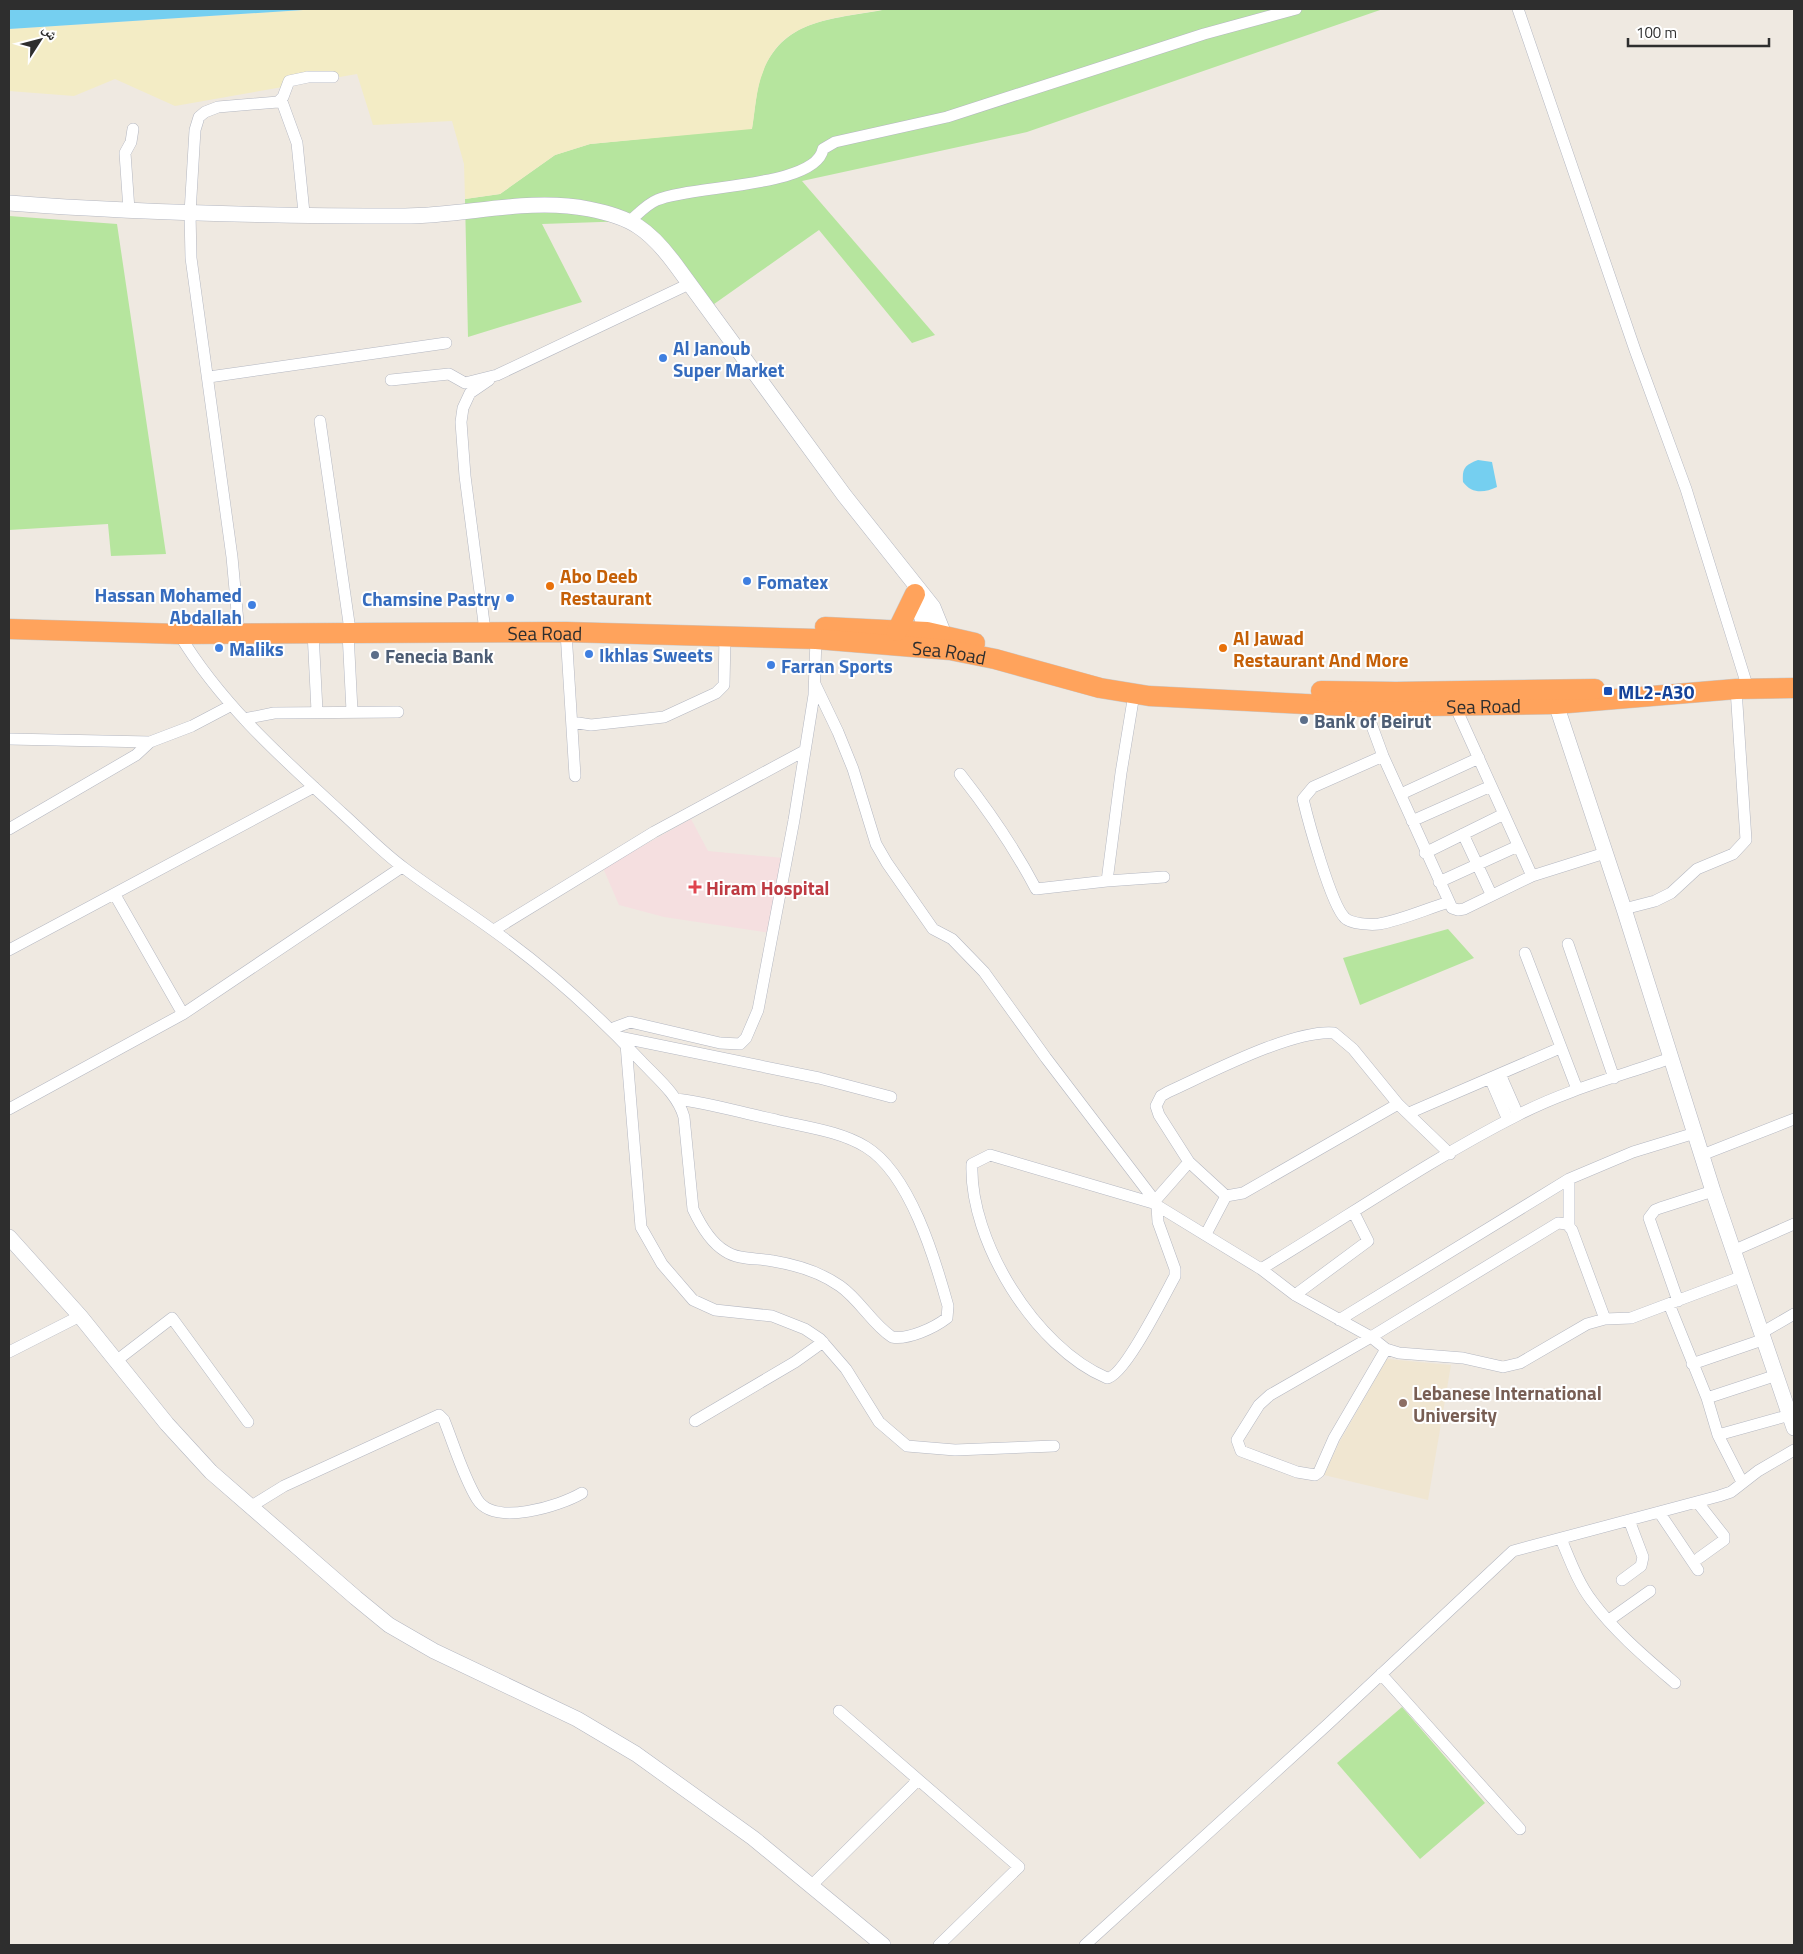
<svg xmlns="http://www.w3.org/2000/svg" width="1803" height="1954" font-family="'Titillium Web','Noto Naskh Arabic',sans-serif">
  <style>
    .education { fill: #f0e6d1 }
    .medical { fill: #f5dfe0 }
    .green { fill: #b6e59e }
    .sand { fill: #f3ecc5 }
    .water { fill: #75cff0 }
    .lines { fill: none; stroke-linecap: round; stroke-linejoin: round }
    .street-casing { stroke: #b4b7c1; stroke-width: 12 }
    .secondary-casing { stroke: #b4b7c1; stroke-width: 16 }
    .highway-casing { stroke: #c9c9c9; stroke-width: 21 }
    .street { stroke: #fff; stroke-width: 11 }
    .secondary { stroke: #fff; stroke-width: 15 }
    .highway { stroke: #ffa35c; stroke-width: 20 }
    .shop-dot { fill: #3f7fe0; stroke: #fff; stroke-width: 2 }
    .food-dot { fill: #e8710a; stroke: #fff; stroke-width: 2 }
    .service-dot { fill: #5c6f8a; stroke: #fff; stroke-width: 2 }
    .transit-dot { fill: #1a4fb4; stroke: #fff; stroke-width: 2 }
    .health-dot { fill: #e0444e; stroke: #fff; stroke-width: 2 }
    .education-dot { fill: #8d6e63; stroke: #fff; stroke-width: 2 }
    .labels { text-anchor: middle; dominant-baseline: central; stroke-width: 4; stroke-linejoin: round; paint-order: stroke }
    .shop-label { font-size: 19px; font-weight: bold; fill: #366cbe; stroke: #fff; text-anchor: start }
    .food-label { font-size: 19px; font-weight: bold; fill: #c56008; stroke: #fff; text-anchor: start }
    .street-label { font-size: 19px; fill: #2e2e2e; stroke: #fff }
    .service-label { font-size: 19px; font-weight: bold; fill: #4e5e75; stroke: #fff; text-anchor: start }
    .transit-label { font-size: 19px; font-weight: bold; fill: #164399; stroke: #fff; text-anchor: start }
    .health-label { font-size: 19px; font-weight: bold; fill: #be3a42; stroke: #fff; text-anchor: start }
    .education-label { font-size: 19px; font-weight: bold; fill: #785e54; stroke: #fff; text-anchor: start }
  </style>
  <rect width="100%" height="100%" fill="#efe9e1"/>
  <!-- education -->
  <path class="education" d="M1387,1359L1451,1365L1428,1500L1324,1475L1340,1441Z"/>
  <!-- medical -->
  <path class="medical" d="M691,819L708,851L784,858L770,933L664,917L619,905L603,868Z"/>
  <!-- green -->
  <path class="green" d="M887,9H1383L1027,132L802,181L935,335L912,343L819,230L707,309L630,221L542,224L582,302L468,337L465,199L500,194L555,155L590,144L752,128C755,110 756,88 763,71C786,16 836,20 887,9Z
    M9,216L117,224L166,554L111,556L108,524L9,530Z
    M1448,929L1474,958L1360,1005L1343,958Z
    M1402,1707L1485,1803L1420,1859L1337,1763Z"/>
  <!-- sand -->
  <path class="sand" d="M318,9H886C838,19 783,17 763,72C756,89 755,111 752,129L590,144L555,155L500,194L465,199L464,164L452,121L373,125L357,74L175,106L115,79L74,96L9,91V29Z"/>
  <!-- water -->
  <path class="water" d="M9,9H318L9,29Z
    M1478,460L1492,462L1497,487C1484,493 1472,494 1463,482C1462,468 1465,465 1478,460Z"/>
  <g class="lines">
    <!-- street casing -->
    <g class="street-casing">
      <path id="street" d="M1518,9L1635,350L1686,489L1746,682
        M281,99L297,143L304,213
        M129,210L125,153L131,142L133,129
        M630,221C638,214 647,204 657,200C690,185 816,188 823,149L835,142L947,117L1204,34L1296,9
        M209,377L446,343
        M391,380L449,374L465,383L497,375L689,284
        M320,421L349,623
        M484,623L465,476L461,422L463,408L470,393L489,380
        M313,632L317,711
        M566,632L575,776
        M239,633L232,557L191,258L190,213L195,130L199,117L205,112L218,107L278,102L283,97L289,81L308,77H333
        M348,633L352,711
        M179,634C221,704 282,758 342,813C362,831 382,852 404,868C433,890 464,909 494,931C547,969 596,1013 641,1061C657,1078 678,1095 684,1117L693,1209C700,1224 710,1242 725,1251C738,1260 758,1258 773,1261C797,1265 820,1272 840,1286C860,1300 872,1324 892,1337C908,1340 934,1328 947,1318L948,1306C935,1259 910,1174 866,1147C840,1131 805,1127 776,1120C742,1113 710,1103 676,1099
        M815,684L838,732L853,769L876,844L887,863L933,929L952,939L984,972L1046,1058L1155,1201
        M1455,706L1532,876
        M1365,707L1383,756L1452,908L1458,910L1464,909L1532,876L1605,853
        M244,719L274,713L398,712
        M572,722L591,725L664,717L716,693L724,685L725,637
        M9,739L150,742
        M1383,756L1313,787L1303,799C1308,820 1331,905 1345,918C1351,924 1371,925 1379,924C1402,920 1426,909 1449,902
        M960,774C989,811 1014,847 1036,889L1107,881L1164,877
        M1401,794L1479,758
        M1412,821L1491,786
        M9,829L136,755L150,742L192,726L230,706
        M1463,834L1491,894
        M1425,853L1504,814
        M1107,881L1121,773L1134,694
        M1439,882L1518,846
        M115,895L183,1014
        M1624,909L1655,901L1671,893L1697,869L1733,854L1746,840L1736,689
        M494,930L654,832L804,751
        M1568,944L1614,1078
        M9,950L314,787
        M1525,953L1577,1089
        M611,1029L630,1022L720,1043L740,1044L746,1038L758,1010L794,820L814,695L816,639
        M619,1037L819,1078L891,1097
        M626,1044L641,1227L662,1264L693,1300L715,1310L772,1316L805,1329L820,1339L846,1369L879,1422L907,1446L955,1450L1054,1446
        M1500,1074L1518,1115
        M1490,1078L1508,1120
        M1398,1104L1243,1193L1226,1196L1189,1162L1159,1115L1156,1106L1161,1096L1168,1092C1208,1074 1293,1029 1334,1033L1353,1049L1398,1104L1450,1154
        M9,1109L183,1014L402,867
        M1409,1113L1560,1048
        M1702,1155L1794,1119
        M1569,1179V1226
        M1153,1203L1189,1162
        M1157,1206L1158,1222L1175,1269V1276C1165,1294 1124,1377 1107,1378C1035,1348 969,1240 972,1164L990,1155L1153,1203L1261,1269L1295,1295L1371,1337L1386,1349L1399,1353L1463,1358L1503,1367L1520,1363L1587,1324L1605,1319L1631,1318L1743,1276
        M1206,1234L1226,1196
        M1735,1250L1794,1224
        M1261,1269C1346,1218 1429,1160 1518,1115C1566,1090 1620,1076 1671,1058
        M1295,1295L1368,1241L1354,1213
        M1678,1301L1649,1218L1655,1210L1660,1208L1713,1191
        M1669,1304L1707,1398L1718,1435L1742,1482
        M1339,1320L1569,1179L1633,1152L1695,1133
        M1763,1332L1794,1314
        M1386,1349L1334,1438L1319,1472L1315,1475L1297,1472L1241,1451L1237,1440L1259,1405L1270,1395L1371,1337L1558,1223L1567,1224L1572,1230L1605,1319
        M9,1352L80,1316
        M116,1361L172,1318L248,1422
        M1692,1364L1765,1339
        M1707,1398L1777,1375
        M695,1421L795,1362L823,1342
        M1718,1435L1790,1415
        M1698,1503L1724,1536V1540L1699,1558
        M250,1507L284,1486L439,1415L444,1420C454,1445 463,1476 477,1499C494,1527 560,1506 582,1493
        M1659,1512L1698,1570
        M1561,1539C1570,1560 1578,1583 1592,1601C1615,1632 1646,1658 1675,1683
        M1622,1580L1641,1566L1643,1557L1629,1520
        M1609,1620L1650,1591
        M1381,1674L1520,1829
        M839,1711L1019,1867L939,1945
        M812,1885L918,1780
        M1085,1945L1327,1725L1513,1551L1719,1496L1731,1492L1758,1471L1794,1450"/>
    </g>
    <!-- secondary casing -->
    <g class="secondary-casing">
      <path id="secondary" d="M9,203C140,213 273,216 405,216C466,216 528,197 589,209C631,217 649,229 675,264L844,495L933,607L948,644
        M915,588L916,601L930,641
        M1556,695V704L1624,909L1713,1191L1794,1428
        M9,1237L80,1316L167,1424L211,1472L356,1598L389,1625L434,1651L577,1719L636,1754L753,1838L883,1945"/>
    </g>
    <!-- highway casing -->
    <g class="highway-casing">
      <g id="highway">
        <path d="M825,627L927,632L975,643"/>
        <path id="s1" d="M9,629L179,634L566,632L816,639L950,650L995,659L1100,688L1149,696L1365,707L1556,704L1736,689L1794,688"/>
        <path d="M897,631L915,594"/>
        <path d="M1321,691L1396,692L1595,689"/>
      </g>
    </g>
    <!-- street -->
    <use href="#street" class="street"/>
    <!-- secondary -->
    <use href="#secondary" class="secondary"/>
    <!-- highway -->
    <use href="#highway" class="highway"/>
  </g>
  <!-- markers -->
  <g class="shop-dot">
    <circle cx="663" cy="358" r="5"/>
    <circle cx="747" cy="581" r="5"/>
    <circle cx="510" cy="598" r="5"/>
    <circle cx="252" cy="605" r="5"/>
    <circle cx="219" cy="648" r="5"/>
    <circle cx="589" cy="654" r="5"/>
    <circle cx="771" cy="665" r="5"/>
  </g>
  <g class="food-dot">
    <circle cx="550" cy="586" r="5"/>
    <circle cx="1223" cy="648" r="5"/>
  </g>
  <g class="service-dot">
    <circle cx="375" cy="655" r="5"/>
    <circle cx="1304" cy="720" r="5"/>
  </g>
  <rect class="transit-dot" x="1603" y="686" width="10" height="10" rx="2.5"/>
  <path class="health-dot" d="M692.5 879.5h5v5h5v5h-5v5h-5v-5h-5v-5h5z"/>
  <circle class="education-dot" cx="1403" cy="1403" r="5"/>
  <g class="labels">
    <!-- shop labels -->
    <g class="shop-label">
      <text x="673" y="347">Al Janoub<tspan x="673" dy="22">Super Market</tspan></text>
      <text x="757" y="581">Fomatex</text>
      <text x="242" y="594" text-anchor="end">Hassan Mohamed<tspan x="242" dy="22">Abdallah</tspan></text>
      <text x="500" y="598" text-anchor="end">Chamsine Pastry</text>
      <text x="229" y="648">Maliks</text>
      <text x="599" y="654">Ikhlas Sweets</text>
      <text x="781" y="665">Farran Sports</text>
    </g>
    <!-- food labels -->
    <g class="food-label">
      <text x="560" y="575">Abo Deeb<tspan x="560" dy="22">Restaurant</tspan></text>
      <text x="1233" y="637">Al Jawad<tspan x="1233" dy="22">Restaurant And More</tspan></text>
    </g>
    <!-- street labels -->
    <g class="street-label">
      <text stroke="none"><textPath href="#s1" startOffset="536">Sea Road</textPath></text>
      <text stroke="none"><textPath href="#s1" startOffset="941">Sea Road</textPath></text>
      <text stroke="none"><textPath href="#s1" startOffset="1481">Sea Road</textPath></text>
    </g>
    <!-- service labels -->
    <g class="service-label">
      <text x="385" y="655">Fenecia Bank</text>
      <text x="1314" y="720">Bank of Beirut</text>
    </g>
    <!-- transit labels -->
    <g class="transit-label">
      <text x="1618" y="691">ML2-A30</text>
    </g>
    <!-- health labels -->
    <g class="health-label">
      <text x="706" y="887">Hiram Hospital</text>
    </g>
    <!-- education labels -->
    <g class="education-label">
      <text x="1413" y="1392">Lebanese International<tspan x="1413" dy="22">University</tspan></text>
    </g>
  </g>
  <!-- border -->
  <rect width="1803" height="1954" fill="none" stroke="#2e2e2e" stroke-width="20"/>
  <!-- north arrow -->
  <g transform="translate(40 40) rotate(54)" stroke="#ffffff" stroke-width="4" paint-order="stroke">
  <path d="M0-4L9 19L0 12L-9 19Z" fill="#2e2e2e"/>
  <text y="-8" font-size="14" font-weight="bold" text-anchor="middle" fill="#2e2e2e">ش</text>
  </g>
  <!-- scale -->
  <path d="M1628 38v8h141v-8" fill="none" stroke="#2e2e2e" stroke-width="2.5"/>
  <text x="1636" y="38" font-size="15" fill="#2e2e2e" stroke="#ffffff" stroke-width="4" paint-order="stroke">100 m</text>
</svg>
